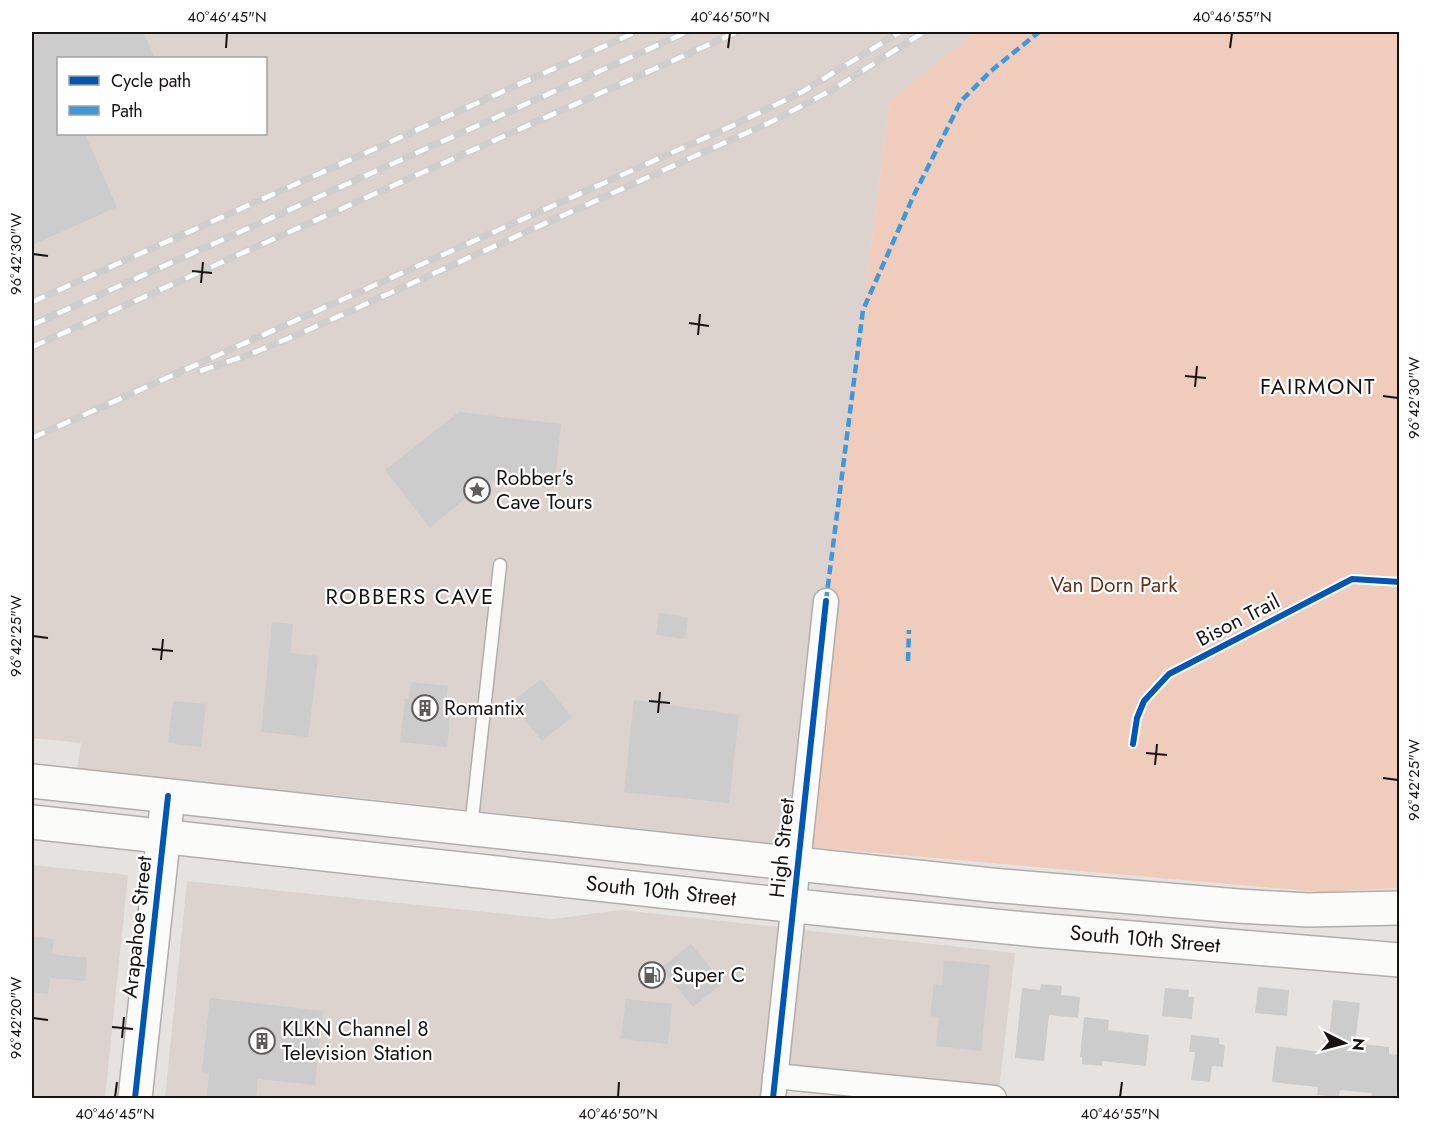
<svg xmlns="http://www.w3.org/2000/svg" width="1431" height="1130" font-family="Jost,sans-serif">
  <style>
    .built { fill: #dcd2ce; fill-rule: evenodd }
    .green { fill: #efccbc }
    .building { fill: #cdcccc }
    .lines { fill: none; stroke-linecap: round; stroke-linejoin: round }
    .lane-casing { stroke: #b0adab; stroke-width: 15 }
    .street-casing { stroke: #b0adab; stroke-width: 27 }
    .secondary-casing { stroke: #b0adab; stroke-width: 36 }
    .primary-casing { stroke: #b0adab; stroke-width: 36 }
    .lane { stroke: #fbfbfa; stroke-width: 12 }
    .street { stroke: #fbfbfa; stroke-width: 24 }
    .secondary { stroke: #fbfbfa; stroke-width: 33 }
    .primary { stroke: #fbfbfa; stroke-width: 33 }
    .rail-casing { stroke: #cfcecd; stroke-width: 7 }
    .rail { stroke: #fff; stroke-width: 4.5; stroke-dasharray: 14; stroke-linecap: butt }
    .quiet { stroke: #3b9ade; stroke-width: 4.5; stroke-dasharray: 9 4.5; stroke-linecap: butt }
    .cycleway-casing { stroke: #fff; stroke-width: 10 }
    .cycleway { stroke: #0057b8; stroke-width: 6 }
    .ticks { fill: none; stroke: #161312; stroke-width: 2 }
    .labels { text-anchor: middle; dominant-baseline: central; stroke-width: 4.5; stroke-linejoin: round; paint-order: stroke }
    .poi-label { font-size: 21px; fill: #161312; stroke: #fff; text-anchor: start }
    .park-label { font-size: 21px; fill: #663117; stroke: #fff }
    .street-label { font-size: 21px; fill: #161312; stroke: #fff }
    .neighbourhood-label { font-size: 22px; letter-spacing: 1.5px; fill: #161312; stroke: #fff }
    .neatline { fill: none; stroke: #161312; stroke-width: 2 }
    .ticks-label { font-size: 15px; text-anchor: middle; fill: #161312 }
  </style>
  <rect width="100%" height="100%" fill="#e6e2e0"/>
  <!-- built -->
  <path class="built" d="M32,32H976L890,100L838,498L799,846L352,797L77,770L81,743L32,738ZM58,58H266V134H58Z
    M32,865L128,875L105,1098H32Z
    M187,881L553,919L621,910L1015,953L998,1098L776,1076L773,1098H165Z"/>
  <!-- green -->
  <path class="green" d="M976,32H1399V888L1320,892L799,846L838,498L890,100Z"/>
  <!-- building -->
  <path class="building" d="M32,32H143L155,58H58V134H85L117,207L32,245Z
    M459,412L561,424L554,488L486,481L430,528L385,470Z
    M659,613L688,617L685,639L656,635Z
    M272,622L293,624L290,653L318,656L308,737L261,732Z
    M541,679L572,717L542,741L511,703Z
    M411,682L448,686L444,717L450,718L447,747L400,742L405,699H409Z
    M634,700L739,715L729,803L624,792Z
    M173,701L206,704L201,747L168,743Z
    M32,936L54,939L52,954L87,958L85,981L50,978L48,994L32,992Z
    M691,944L723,983L693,1007L661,968Z
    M944,960L990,965L981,1051L936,1046L939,1017L930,1016L934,984L942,985Z
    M1041,984L1062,986L1061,995L1080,997L1078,1018L1049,1015L1044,1061L1015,1058L1022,988L1040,990Z
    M1258,987L1289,990L1287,1016L1255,1013Z
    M1165,988L1189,990L1188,997H1194L1192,1019L1162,1016Z
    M210,998L323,1011L315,1085L258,1079L256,1098H207L209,1073L202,1072Z
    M626,999L672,1004L668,1044L621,1039Z
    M1333,1000L1360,1003L1355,1043L1389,1047V1054L1400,1055L1396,1098H1371L1372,1093L1340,1090L1339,1097L1317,1095L1318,1087L1272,1082L1276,1046L1321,1052L1325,1039H1329Z
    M1084,1017L1109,1020L1108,1030L1149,1035L1146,1066L1102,1061V1066L1082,1064V1057H1080Z
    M1191,1035L1219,1038V1044L1225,1045L1223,1067L1212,1066L1210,1082L1191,1080L1195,1052H1189Z"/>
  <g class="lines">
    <!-- lane casing -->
    <g class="lane-casing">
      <path id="lane" d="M471,828L500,565"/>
    </g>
    <!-- street casing -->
    <g class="street-casing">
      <path id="street" d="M775,1076L994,1098
        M773,1098L826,601"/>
    </g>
    <!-- secondary casing -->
    <g class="secondary-casing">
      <path id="secondary" d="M135,1098L168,796"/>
    </g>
    <!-- primary casing -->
    <g class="primary-casing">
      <path id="primary" d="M32,781L991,885L1238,906L1308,910L1400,908
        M32,822L843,911L1036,930L1400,960"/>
    </g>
    <!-- lane -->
    <use href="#lane" class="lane"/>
    <!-- street -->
    <use href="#street" class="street"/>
    <!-- secondary -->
    <use href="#secondary" class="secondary"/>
    <!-- primary -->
    <use href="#primary" class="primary"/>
    <!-- rail casing -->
    <g class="rail-casing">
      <path id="rail" d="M32,302L636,32
        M32,325L687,32
        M32,347L737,32
        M200,371L248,355L299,334L773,121L832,90L924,32
        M32,438L734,125L802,92L900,32"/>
    </g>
    <!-- rail -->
    <use href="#rail" class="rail"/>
    <!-- quiet -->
    <path class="quiet" d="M826,601L863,310L913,197L961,101L991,71L1039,32
      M908,661L909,630"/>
    <!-- cycleway casing -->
    <g class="cycleway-casing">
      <path id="cycleway" d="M1133,744L1137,718L1144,701L1169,674L1352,579L1400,582
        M135,1098L168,796
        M773,1098L826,601"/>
    </g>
    <!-- cycleway -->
    <use href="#cycleway" class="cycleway"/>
  </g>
  <!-- ticks -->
  <path class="ticks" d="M226,48L227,33M728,48L730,33M1230,48L1232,33M33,254L48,256M192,271L212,273M201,283L203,262M689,323L709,326M698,335L700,314M1185,376L1206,378M1195,387L1197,366M1383,396L1398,398M33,636L48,638M152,649L173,651M161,660L163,639M649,701L670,703M658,713L660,692M1146,753L1167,755M1155,765L1157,744M1383,778L1398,780M33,1018L48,1020M112,1027L133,1029M122,1038L124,1017M115,1097L117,1082M618,1097L619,1082M1120,1097L1122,1082"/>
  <!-- icons -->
  <defs>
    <g id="sight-ring" transform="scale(1.35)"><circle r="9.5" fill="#fff" stroke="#5f5b5a" stroke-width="1.5"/><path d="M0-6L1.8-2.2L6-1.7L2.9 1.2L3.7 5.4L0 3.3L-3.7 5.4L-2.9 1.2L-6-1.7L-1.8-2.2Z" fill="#5f5b5a"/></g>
    <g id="building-ring" transform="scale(1.35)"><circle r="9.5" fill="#fff" stroke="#5f5b5a" stroke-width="1.5"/><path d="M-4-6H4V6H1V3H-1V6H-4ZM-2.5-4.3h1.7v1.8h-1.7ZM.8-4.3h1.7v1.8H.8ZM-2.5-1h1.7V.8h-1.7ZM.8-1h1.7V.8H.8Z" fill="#5f5b5a"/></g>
    <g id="fuel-ring" transform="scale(1.35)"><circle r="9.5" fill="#fff" stroke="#5f5b5a" stroke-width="1.5"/><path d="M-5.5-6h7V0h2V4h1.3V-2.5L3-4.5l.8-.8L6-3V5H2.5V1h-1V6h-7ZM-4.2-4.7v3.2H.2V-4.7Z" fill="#5f5b5a"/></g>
  </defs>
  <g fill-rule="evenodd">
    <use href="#sight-ring" x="477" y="490"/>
    <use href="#building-ring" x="425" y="708"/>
    <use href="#fuel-ring" x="652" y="975"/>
    <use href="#building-ring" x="262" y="1041"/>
  </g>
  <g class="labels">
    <!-- poi labels -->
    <g class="poi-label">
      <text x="496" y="478">Robber's<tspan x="496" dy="24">Cave Tours</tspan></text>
      <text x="444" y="708">Romantix</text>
      <text x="672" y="975">Super C</text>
      <text x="282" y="1029">KLKN Channel 8<tspan x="282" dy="24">Television Station</tspan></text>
    </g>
    <!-- park labels -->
    <g class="park-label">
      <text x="1114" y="585">Van Dorn Park</text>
    </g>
    <!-- street labels -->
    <g class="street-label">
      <text transform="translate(1238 620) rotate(-27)">Bison Trail</text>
      <text transform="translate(782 848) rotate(-84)">High Street</text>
      <text transform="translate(661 891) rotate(6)">South 10th Street</text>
      <text transform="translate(137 927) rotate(-84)">Arapahoe Street</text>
      <text transform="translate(1145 939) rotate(5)">South 10th Street</text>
    </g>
    <!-- neighbourhood labels -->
    <g class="neighbourhood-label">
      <text x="1318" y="386">FAIRMONT</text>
      <text x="410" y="596">ROBBERS CAVE</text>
    </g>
  </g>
  <!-- border -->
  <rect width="1431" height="1130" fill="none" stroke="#ffffff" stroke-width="66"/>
  <!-- legend -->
  <rect x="57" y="57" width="210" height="78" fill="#ffffff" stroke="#a2a1a0" stroke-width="1.5"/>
  <rect x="69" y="76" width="30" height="9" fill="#0057b8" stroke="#a2a1a0" stroke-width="1.5"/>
  <text x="111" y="87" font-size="18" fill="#161312">Cycle path</text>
  <rect x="69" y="106" width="30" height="9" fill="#3b9ade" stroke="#a2a1a0" stroke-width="1.5"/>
  <text x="111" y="117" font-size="18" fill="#161312">Path</text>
  <!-- north arrow -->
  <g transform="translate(1344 1043) rotate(96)" stroke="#ffffff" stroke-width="4.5" paint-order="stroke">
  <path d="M0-4.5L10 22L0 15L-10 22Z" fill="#161312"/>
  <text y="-9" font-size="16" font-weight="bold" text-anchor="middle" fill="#161312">N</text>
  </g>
  <rect x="33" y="33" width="1365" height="1064" class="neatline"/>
  <g class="ticks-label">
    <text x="227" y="22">40°46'45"N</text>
    <text x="730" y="22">40°46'50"N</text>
    <text x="1232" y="22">40°46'55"N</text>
    <text transform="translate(16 254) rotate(-90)" y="5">96°42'30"W</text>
    <text transform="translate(1414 398) rotate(-90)" y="5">96°42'30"W</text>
    <text transform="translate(16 636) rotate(-90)" y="5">96°42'25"W</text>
    <text transform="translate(1414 780) rotate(-90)" y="5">96°42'25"W</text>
    <text transform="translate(16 1018) rotate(-90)" y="5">96°42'20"W</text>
    <text x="115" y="1119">40°46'45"N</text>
    <text x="618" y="1119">40°46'50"N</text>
    <text x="1120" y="1119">40°46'55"N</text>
  </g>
</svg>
